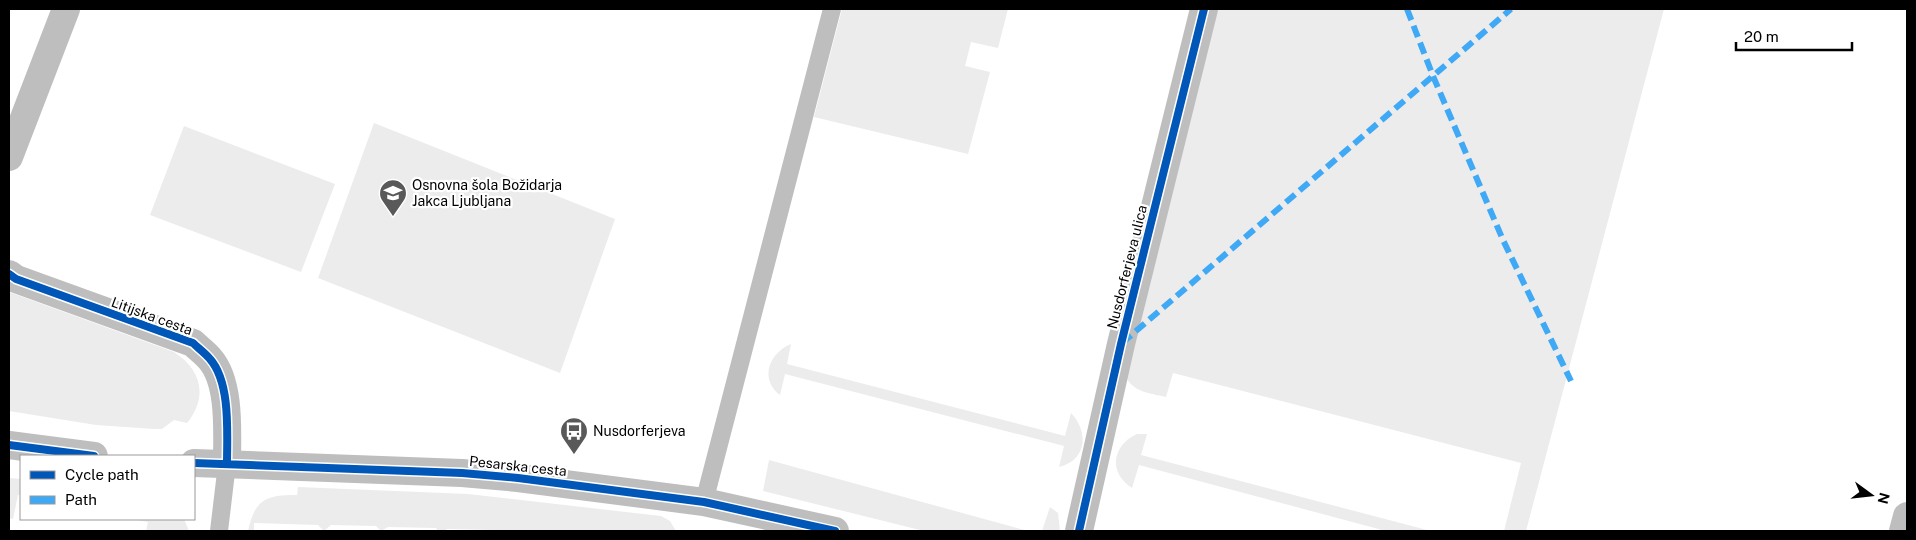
<svg xmlns="http://www.w3.org/2000/svg" width="1916" height="540" font-family="'Public Sans',sans-serif">
  <style>
    .green { fill: #ececec }
    .lines { fill: none; stroke-linecap: round; stroke-linejoin: round }
    .service { stroke: #bebebe; stroke-width: 18 }
    .minor { stroke: #bebebe; stroke-width: 28 }
    .tertiary { stroke: #bebebe; stroke-width: 28 }
    .quiet { stroke: #3fa9f5; stroke-width: 6; stroke-dasharray: 12 6; stroke-linecap: butt }
    .cycleway-casing { stroke: #fff; stroke-width: 11 }
    .cycleway { stroke: #0057b8; stroke-width: 8 }
    .labels { text-anchor: middle; dominant-baseline: central; stroke-width: 4.5; stroke-linejoin: round; paint-order: stroke }
    .poi-label { font-size: 14px; fill: #000; stroke: #fff; text-anchor: start }
    .street-label { font-size: 14px; fill: #000; stroke: #fff }
  </style>
  <rect width="100%" height="100%" fill="#fff"/>
  <!-- green -->
  <path class="green" d="M842,9H1008L998,48L971,42L965,66L990,72L968,154L814,117Z
    M1216,9H1664L1526,531H1504L1521,463L1173,373L1166,397C1149,393 1132,392 1125,375Z
    M374,123L615,219L560,373L318,278Z
    M184,126L335,184L301,272L150,215Z
    M9,292L174,352C202,370 208,397 187,423L174,420L162,429H154L96,425L9,411Z
    M791,344L787,364L1065,436L1071,413C1089,432 1087,460 1059,467L1064,446L785,374L780,395C759,379 769,353 791,344Z
    M1137,434H1147L1141,455L1431,531H1386L1139,465L1132,488C1108,473 1112,445 1137,434Z
    M769,460L1028,531H924L763,491Z
    M9,478L21,479V495H18L13,519L9,518Z
    M298,487L468,494L661,516L670,521L676,531H495L494,530L447,529L444,531H438L436,528L388,527L381,531L376,526L331,525L324,531L318,525L254,523V531H248C255,499 266,495 297,495Z
    M1050,507L1058,513L1060,531H1042Z
    M132,519H184L189,531H146L148,522Z"/>
  <g class="lines">
    <!-- service -->
    <path class="service" d="M704,502L832,9
      M219,531L227,464"/>
    <!-- minor -->
    <path class="minor" d="M9,157L66,9
      M9,274L16,279L193,343C198,348 205,353 210,359C231,383 227,434 227,464
      M1079,531L1121,344L1204,9
      M1903,531L1907,516"/>
    <!-- tertiary -->
    <path class="tertiary" d="M9,445L94,456
      M194,463L462,473L518,478L704,502L835,531"/>
    <!-- quiet -->
    <path class="quiet" d="M1407,9L1433,76L1503,240L1571,381
      M1122,343L1511,9"/>
    <!-- cycleway casing -->
    <g class="cycleway-casing">
      <path id="cycleway" d="M9,274L16,279L193,343C198,348 205,353 210,359C231,383 227,434 227,464
        M9,445L94,456
        M194,463L462,473L518,478L704,502L835,531
        M1079,531L1121,344L1204,9"/>
    </g>
    <!-- cycleway -->
    <use href="#cycleway" class="cycleway"/>
  </g>
  <!-- icons -->
  <defs>
    <g id="school-pin" transform="scale(1.4375)"><path d="M0 17L-7.5 6A9.5 9.5 0 1 1 7.5 6Z" fill="#595959" stroke="#fff"/><path d="M0-5L7-2L0 1L-7-2ZM-4 1L0 2.5L4 1V4Q0 6-4 4Z" fill="#fff"/></g>
    <g id="bus-pin" transform="scale(1.4375)"><path d="M0 17L-7.5 6A9.5 9.5 0 1 1 7.5 6Z" fill="#595959" stroke="#fff"/><path d="M-5-6H5V4H4V6H2V4H-2V6H-4V4H-5ZM-3.5-4V0h7V-4ZM-3.5 1.2v1.5H-2V1.2ZM2 1.2v1.5H3.5V1.2Z" fill="#fff"/></g>
  </defs>
  <g fill-rule="evenodd">
    <use href="#school-pin" x="393" y="193"/>
    <use href="#bus-pin" x="574" y="431"/>
  </g>
  <g class="labels">
    <!-- poi labels -->
    <g class="poi-label">
      <text x="412" y="185">Osnovna šola Božidarja<tspan x="412" dy="16">Jakca Ljubljana</tspan></text>
      <text x="593" y="431">Nusdorferjeva</text>
    </g>
    <!-- street labels -->
    <g class="street-label">
      <text transform="translate(1127 267) rotate(-76)">Nusdorferjeva ulica</text>
      <text transform="translate(152 316) rotate(20)">Litijska cesta</text>
      <text transform="translate(518 466) rotate(6)">Pesarska cesta</text>
    </g>
  </g>
  <!-- border -->
  <rect width="1916" height="540" fill="none" stroke="#000000" stroke-width="20"/>
  <!-- legend -->
  <rect x="20" y="455" width="175" height="65" fill="#ffffff" stroke="#999999"/>
  <rect x="30" y="471" width="25" height="8" fill="#0057b8" stroke="#999999"/>
  <text x="65" y="480" font-size="15" fill="#000000">Cycle path</text>
  <rect x="30" y="496" width="25" height="8" fill="#3fa9f5" stroke="#999999"/>
  <text x="65" y="505" font-size="15" fill="#000000">Path</text>
  <!-- north arrow -->
  <g transform="translate(1871 495) rotate(105)" stroke="#ffffff" stroke-width="4" paint-order="stroke">
  <path d="M0-4L9 19L0 12L-9 19Z" fill="#000000"/>
  <text y="-8" font-size="14" font-weight="bold" text-anchor="middle" fill="#000000">N</text>
  </g>
  <!-- scale -->
  <path d="M1736 42v8h116v-8" fill="none" stroke="#000000" stroke-width="2.5"/>
  <text x="1744" y="42" font-size="15" fill="#000000" stroke="#ffffff" stroke-width="4" paint-order="stroke">20 m</text>
</svg>
